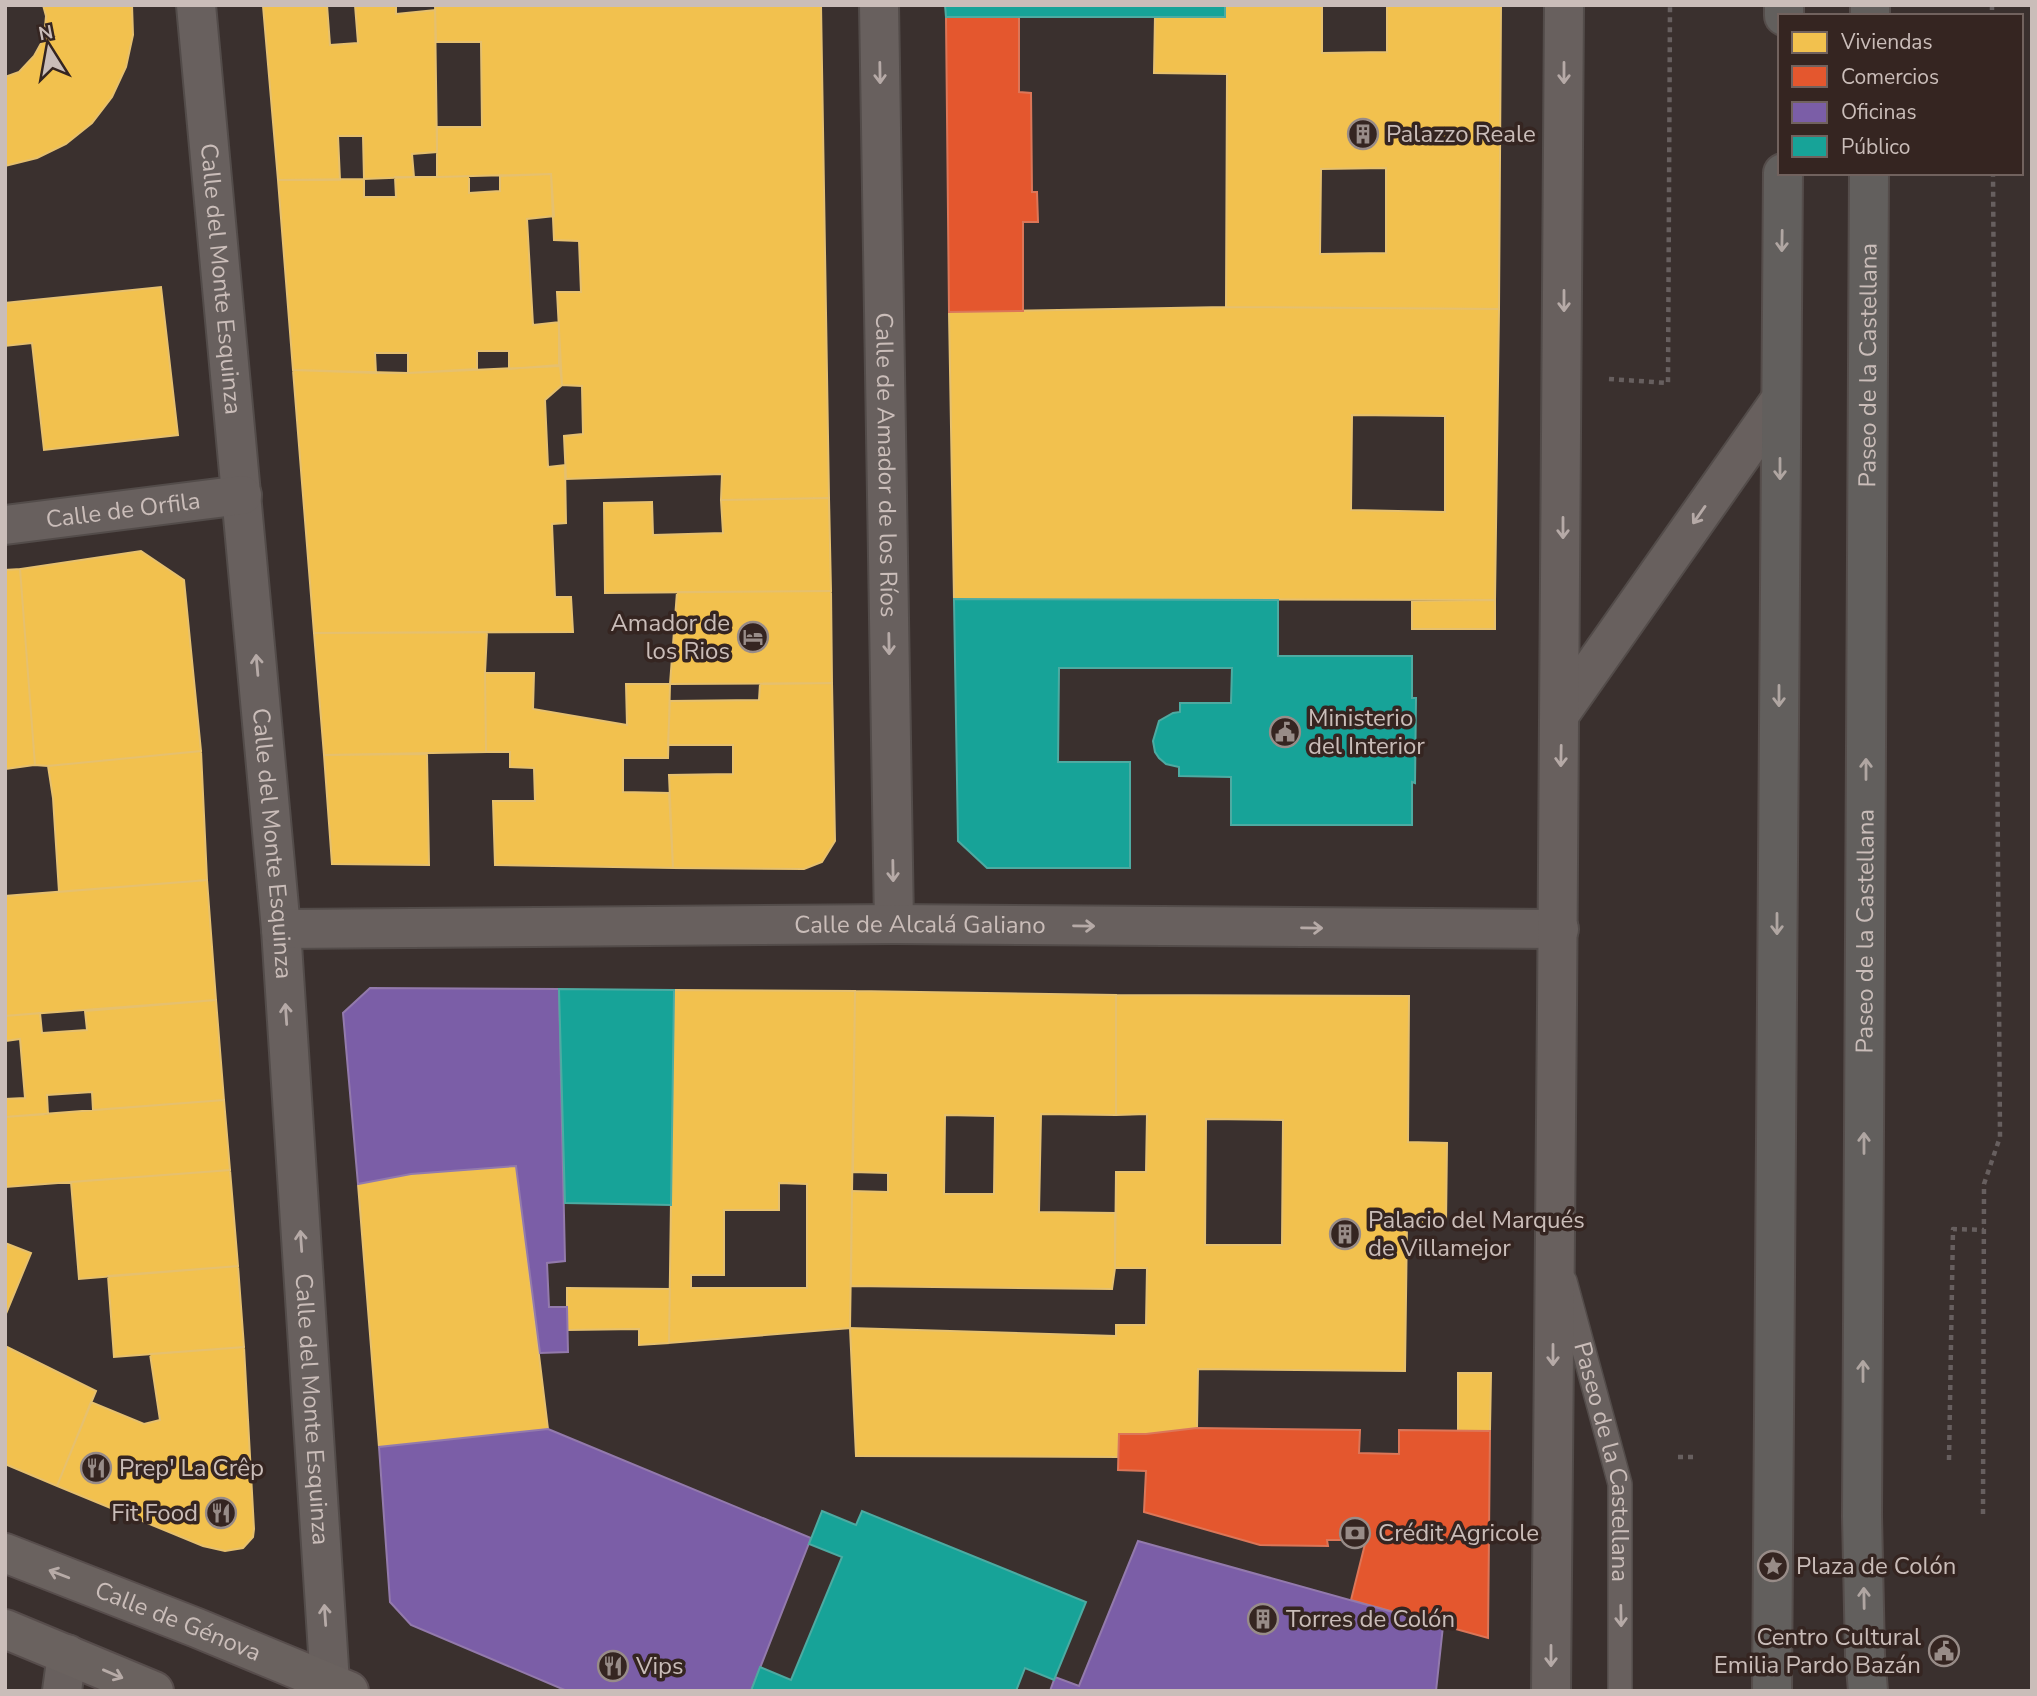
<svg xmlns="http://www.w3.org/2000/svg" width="2037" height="1696" font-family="'Nunito Sans',sans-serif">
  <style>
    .homes { fill: #f2c14e; stroke: #e6c06e; stroke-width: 2; fill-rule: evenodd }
    .shops { fill: #e4572e; stroke: #dc7658; stroke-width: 2 }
    .offices { fill: #7b5ea7; stroke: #937aac; stroke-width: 2 }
    .public { fill: #17a398; stroke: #4daba2; stroke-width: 2 }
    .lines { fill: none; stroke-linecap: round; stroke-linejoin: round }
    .lane-casing { stroke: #534c4a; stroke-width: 26 }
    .street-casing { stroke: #534c4a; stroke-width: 42 }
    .primary-casing { stroke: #574d4c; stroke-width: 42 }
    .highway-casing { stroke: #554d4b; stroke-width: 42 }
    .path { stroke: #675f5f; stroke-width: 4.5; stroke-dasharray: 5 5; stroke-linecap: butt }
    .lane { stroke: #68605e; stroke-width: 23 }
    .street { stroke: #68605e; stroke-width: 38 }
    .primary { stroke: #6a625f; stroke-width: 38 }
    .highway { stroke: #625f5d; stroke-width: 38 }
    .oneway { stroke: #b6aaa7 }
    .oneway2 { stroke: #b0a6a2 }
    .oneway3 { stroke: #b7aba7 }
    .labels { text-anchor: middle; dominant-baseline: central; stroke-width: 7; stroke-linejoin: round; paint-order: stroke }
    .poi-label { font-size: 24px; fill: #cabdb9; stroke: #352521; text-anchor: start }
    .street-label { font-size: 24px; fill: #cabdb9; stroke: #352521 }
  </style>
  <rect width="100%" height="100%" fill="#3a302e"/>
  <!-- homes -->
  <path class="homes" d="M43,5H132L133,35L126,67L112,97L92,123L66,144L37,158L5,166V77L19,72L34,56L44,38L46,16Z
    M327,5L330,45L358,43L355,5H396V14L435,10L437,152L412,154L414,177L364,179L363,136H338L340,180H278L263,6Z
    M435,5H821L829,498L721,500L722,474L566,479L564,436L583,434L582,386L562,385L557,292H581L579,241L554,240L551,174L437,177V127H482L481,42H436Z
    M1225,5H1322V53L1387,52V5H1501L1499,309L1226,307L1227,74L1154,73L1155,16L1225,17ZM1386,168V253L1320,254L1321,169Z
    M551,174L554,216L527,219L533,325L559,322V365L509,369V351H477V369L408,373V353H375L376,373L293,370L278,180L364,179V197H396L395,177H469V193L500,191V176Z
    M161,287L178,435L44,450L32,343L5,346V303Z
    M1226,307L1499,309L1495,600L954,599L949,312ZM1352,415L1445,416V512L1351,510Z
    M560,366L562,385L545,400L548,467L565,465L566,523L552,524L555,597H571L573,632L314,633L293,370L408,373Z
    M829,498L831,591L605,593L604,503L652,502L653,535L723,533L721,500Z
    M141,551L184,580L201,751L48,766L35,765L20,569Z
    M20,569L35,765L5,769V570Z
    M831,591L832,683L670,684L677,592Z
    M1495,600V629H1412V601Z
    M487,632L485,673L486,752L324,755L314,633Z
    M485,673H534L533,709L627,725L626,684H670L668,758H623V792L669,793L673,868L495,865L493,801H535L534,768L510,767V752H486Z
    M832,683L835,841L822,862L804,869L673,868L669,775L733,774V745H668L670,701L759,700L760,684Z
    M201,751L207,880L59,892L53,798L48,766Z
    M427,754L429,865L332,864L324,755Z
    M207,880L216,1000L5,1016V896Z
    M674,990L855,991L850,1328L669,1343ZM779,1183L807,1184V1288H691V1275H724V1210H779Z
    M855,991L1116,995V1115L1041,1114L1039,1212L1115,1213V1268L1112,1289L851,1286L852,1191L888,1192V1173L853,1172ZM945,1115L995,1116L994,1194H944Z
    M1116,995L1409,996L1408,1142L1447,1143L1446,1224L1407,1223L1405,1371L1198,1369L1197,1428L1146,1434H1119L1118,1457L856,1456L850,1328L1116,1336V1325H1146L1147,1268H1115L1116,1172H1146L1147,1114L1116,1115ZM1206,1119L1283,1120L1282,1245H1205Z
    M216,1000L224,1100L93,1110L92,1092L47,1095L48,1114L5,1117V1099L25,1098L20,1039L5,1041V1016L40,1013L42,1033L87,1030L85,1011Z
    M224,1100L230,1170L6,1187L5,1117Z
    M516,1166L548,1429L379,1447L358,1184L411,1174Z
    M230,1170L238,1266L79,1279L71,1182Z
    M5,1243L31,1253L5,1316Z
    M238,1266L244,1347L114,1357L108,1276Z
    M567,1288L670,1289L669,1343L639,1345V1329L567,1330Z
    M5,1346L96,1391L57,1486L5,1464Z
    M244,1347L254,1529L253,1537L243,1548L225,1551L203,1546L57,1486L91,1402L144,1424L160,1420L150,1354Z
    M1458,1373H1491L1490,1431H1458Z"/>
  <!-- shops -->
  <path class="shops" d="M1019,16V92L1031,93L1032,192H1037L1038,222H1023V311L949,312L946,17Z
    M1197,1428L1360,1430L1359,1453L1399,1454V1430L1490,1431L1488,1638L1351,1600L1366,1540H1327L1328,1546L1260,1545L1144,1512L1146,1471L1118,1470L1119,1434H1146Z"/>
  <!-- offices -->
  <path class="offices" d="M370,988L559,989L565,1261L547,1263L549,1307H567L568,1352L540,1353L516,1166L411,1174L358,1184L343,1013Z
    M548,1429L811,1538L751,1691H567L411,1625L390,1602L379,1447Z
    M1138,1541L1443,1626L1436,1691H1050L1055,1677L1079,1686Z"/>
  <!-- public -->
  <path class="public" d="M945,5H1225V17H946Z
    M954,599L1278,600V656H1412V698H1416L1415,783L1412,782V825H1231V777L1179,776V767L1166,764L1159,758L1155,752L1153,741L1159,721L1173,713L1180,712V703H1231L1232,668H1059L1058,762H1130V868H987L958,841Z
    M559,989L674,990L671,1205L565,1203Z
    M822,1511L856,1525L862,1511L1086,1602L1054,1680L1025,1668L1016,1691H751L760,1667L791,1680L842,1557L809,1544Z"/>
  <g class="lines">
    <!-- lane casing -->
    <g class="lane-casing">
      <g id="lane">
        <path id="s1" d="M1565,1281L1620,1484V1691"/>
      </g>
    </g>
    <!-- street casing -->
    <g class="street-casing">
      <g id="street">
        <path id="s2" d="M196,5L281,929L330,1683"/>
        <path id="s3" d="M879,5L894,924"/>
        <path id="s4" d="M5,525L242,495"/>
        <path d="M1562,711L1781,399"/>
        <path id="s5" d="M281,929L894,924L1559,929"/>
        <path d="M62,1691L67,1654"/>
        <path d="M1551,1691C1554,1129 1564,567 1564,5"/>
      </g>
    </g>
    <!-- primary casing -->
    <g class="primary-casing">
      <g id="primary">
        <path id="s6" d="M5,1553L197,1628L349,1691"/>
        <path d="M5,1629L154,1691"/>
      </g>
    </g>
    <!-- highway casing -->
    <g class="highway-casing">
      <g id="highway">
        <path d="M1784,16V5"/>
        <path d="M1870,16V5"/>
        <path d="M1772,1691L1783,173"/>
        <path id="s7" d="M1868,1691L1865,1655L1862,1516L1869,173"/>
      </g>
    </g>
    <!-- path -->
    <path class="path" d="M1992,5V16
      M1609,379L1668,383L1670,5
      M1678,1457H1698
      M1949,1460L1953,1229L1984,1230
      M1983,1514L1984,1184L2000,1137L1993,173"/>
    <!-- lane -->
    <use href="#lane" class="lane"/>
    <!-- street -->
    <use href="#street" class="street"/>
    <!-- primary -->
    <use href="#primary" class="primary"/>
    <!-- highway -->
    <use href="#highway" class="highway"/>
  </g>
  <!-- one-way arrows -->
  <defs><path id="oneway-shaft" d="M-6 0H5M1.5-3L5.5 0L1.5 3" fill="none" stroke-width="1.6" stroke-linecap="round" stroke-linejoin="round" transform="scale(1.75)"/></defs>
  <g class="oneway">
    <use href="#oneway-shaft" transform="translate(880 73) rotate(89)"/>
    <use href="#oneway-shaft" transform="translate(1564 73) rotate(90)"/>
    <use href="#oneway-shaft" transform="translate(1564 301) rotate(90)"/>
    <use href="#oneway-shaft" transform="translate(1699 515) rotate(125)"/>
    <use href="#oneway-shaft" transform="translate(1563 528) rotate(90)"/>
    <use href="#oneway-shaft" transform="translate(889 644) rotate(89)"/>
    <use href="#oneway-shaft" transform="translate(257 665) rotate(-95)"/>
    <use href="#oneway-shaft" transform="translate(1561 756) rotate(91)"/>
    <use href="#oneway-shaft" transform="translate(893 871) rotate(89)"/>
    <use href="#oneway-shaft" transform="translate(1084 926) rotate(1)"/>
    <use href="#oneway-shaft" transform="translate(1312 928) rotate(1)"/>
    <use href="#oneway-shaft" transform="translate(286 1014) rotate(-94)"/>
    <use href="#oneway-shaft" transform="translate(301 1241) rotate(-94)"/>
    <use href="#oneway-shaft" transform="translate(1553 1355) rotate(90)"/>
    <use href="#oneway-shaft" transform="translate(325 1615) rotate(-94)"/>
    <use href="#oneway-shaft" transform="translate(1621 1616) rotate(89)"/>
    <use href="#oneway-shaft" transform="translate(1551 1656) rotate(90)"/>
  </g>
  <g class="oneway2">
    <use href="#oneway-shaft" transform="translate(1782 241) rotate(91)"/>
    <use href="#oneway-shaft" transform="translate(1780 469) rotate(90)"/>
    <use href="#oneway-shaft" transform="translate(1779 696) rotate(90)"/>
    <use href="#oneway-shaft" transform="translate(1866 769) rotate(-90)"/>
    <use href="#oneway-shaft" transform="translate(1777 924) rotate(90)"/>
    <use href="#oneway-shaft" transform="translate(1864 1143) rotate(-90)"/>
    <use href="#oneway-shaft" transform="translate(1863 1371) rotate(-90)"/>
    <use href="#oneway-shaft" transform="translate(1864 1598) rotate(-91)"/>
  </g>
  <g class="oneway3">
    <use href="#oneway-shaft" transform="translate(59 1574) rotate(-159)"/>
    <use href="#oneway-shaft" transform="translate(113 1674) rotate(23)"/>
  </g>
  <!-- icons -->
  <defs>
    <g id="building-ring" transform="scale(1.575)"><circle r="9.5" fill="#352521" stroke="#988c88" stroke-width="1.5"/><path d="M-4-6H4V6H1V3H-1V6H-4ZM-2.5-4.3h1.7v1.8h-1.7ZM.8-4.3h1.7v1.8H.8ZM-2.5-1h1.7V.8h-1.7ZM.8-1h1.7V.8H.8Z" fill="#988c88"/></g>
    <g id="hotel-ring" transform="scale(1.575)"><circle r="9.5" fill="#352521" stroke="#988c88" stroke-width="1.5"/><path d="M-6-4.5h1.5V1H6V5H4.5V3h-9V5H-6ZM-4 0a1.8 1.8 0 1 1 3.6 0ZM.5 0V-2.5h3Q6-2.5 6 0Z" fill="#988c88"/></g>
    <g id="civic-ring" transform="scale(1.575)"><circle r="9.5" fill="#352521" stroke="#988c88" stroke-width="1.5"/><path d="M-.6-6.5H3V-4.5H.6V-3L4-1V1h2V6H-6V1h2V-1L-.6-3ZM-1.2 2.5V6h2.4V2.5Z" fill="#988c88"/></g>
    <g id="restaurant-ring" transform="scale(1.575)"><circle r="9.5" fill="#352521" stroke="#988c88" stroke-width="1.5"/><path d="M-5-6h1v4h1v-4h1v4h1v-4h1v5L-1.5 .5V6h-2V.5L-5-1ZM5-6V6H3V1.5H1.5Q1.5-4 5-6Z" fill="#988c88"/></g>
    <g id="bank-ring" transform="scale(1.575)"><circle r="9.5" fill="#352521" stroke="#988c88" stroke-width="1.5"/><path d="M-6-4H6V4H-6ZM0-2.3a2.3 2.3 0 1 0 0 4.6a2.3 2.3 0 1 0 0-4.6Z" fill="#988c88"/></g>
    <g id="sight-ring" transform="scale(1.575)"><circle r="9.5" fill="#352521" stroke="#988c88" stroke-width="1.5"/><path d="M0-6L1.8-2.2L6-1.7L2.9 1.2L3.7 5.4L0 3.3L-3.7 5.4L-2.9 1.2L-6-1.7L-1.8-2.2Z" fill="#988c88"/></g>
  </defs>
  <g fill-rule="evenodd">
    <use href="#building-ring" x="1363" y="134"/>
    <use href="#hotel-ring" x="753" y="637"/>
    <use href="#civic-ring" x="1285" y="732"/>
    <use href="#building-ring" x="1345" y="1234"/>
    <use href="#restaurant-ring" x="96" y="1468"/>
    <use href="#restaurant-ring" x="221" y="1513"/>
    <use href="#bank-ring" x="1355" y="1533"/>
    <use href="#sight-ring" x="1773" y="1566"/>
    <use href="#building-ring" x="1263" y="1619"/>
    <use href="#civic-ring" x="1944" y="1651"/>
    <use href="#restaurant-ring" x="613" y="1666"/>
  </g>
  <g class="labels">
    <!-- poi labels -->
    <g class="poi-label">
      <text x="1386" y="134">Palazzo Reale</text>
      <text x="730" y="623" text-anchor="end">Amador de<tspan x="730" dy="28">los Rios</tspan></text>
      <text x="1308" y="718">Ministerio<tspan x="1308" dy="28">del Interior</tspan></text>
      <text x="1368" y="1220">Palacio del Marqués<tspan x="1368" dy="28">de Villamejor</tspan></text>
      <text x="119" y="1468">Prep' La Crêp</text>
      <text x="198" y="1513" text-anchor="end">Fit Food</text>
      <text x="1378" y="1533">Crédit Agricole</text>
      <text x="1796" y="1566">Plaza de Colón</text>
      <text x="1286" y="1619">Torres de Colón</text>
      <text x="1921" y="1637" text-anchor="end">Centro Cultural<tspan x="1921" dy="28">Emilia Pardo Bazán</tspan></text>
      <text x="636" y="1666">Vips</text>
    </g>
    <!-- street labels -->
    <g class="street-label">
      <text stroke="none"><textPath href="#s2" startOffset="275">Calle del Monte Esquinza</textPath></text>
      <text stroke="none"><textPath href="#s7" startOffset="1326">Paseo de la Castellana</textPath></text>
      <text stroke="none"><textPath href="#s3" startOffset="460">Calle de Amador de los Ríos</textPath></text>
      <text stroke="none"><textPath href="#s4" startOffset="119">Calle de Orfila</textPath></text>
      <text stroke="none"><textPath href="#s2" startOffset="842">Calle del Monte Esquinza</textPath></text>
      <text stroke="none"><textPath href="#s5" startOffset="639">Calle de Alcalá Galiano</textPath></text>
      <text stroke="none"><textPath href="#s7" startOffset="760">Paseo de la Castellana</textPath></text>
      <text stroke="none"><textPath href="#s2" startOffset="1409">Calle del Monte Esquinza</textPath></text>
      <text stroke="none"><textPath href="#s1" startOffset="186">Paseo de la Castellana</textPath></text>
      <text stroke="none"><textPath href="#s6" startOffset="186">Calle de Génova</textPath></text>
    </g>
  </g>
  <!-- border -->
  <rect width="2037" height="1696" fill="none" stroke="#cabdb9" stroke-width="14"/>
  <!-- legend -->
  <rect x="1778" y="14" width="245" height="161" fill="#352521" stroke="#71625e" stroke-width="2"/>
  <rect x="1792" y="32" width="35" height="21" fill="#f2c14e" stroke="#71625e" stroke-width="2"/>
  <text x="1841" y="49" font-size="21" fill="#cabdb9">Viviendas</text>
  <rect x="1792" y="66" width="35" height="21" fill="#e4572e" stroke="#71625e" stroke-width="2"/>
  <text x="1841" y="84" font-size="21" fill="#cabdb9">Comercios</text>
  <rect x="1792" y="102" width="35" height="21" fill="#7b5ea7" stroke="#71625e" stroke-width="2"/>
  <text x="1841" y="119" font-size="21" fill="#cabdb9">Oficinas</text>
  <rect x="1792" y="136" width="35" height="21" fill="#17a398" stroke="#71625e" stroke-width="2"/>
  <text x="1841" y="154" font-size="21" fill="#cabdb9">Público</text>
  <!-- north arrow -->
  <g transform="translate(49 49) rotate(349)" stroke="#352521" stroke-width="5" paint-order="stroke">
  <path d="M0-5L12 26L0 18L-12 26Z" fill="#cabdb9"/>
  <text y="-10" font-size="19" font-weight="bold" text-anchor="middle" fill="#cabdb9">N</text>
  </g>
</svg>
